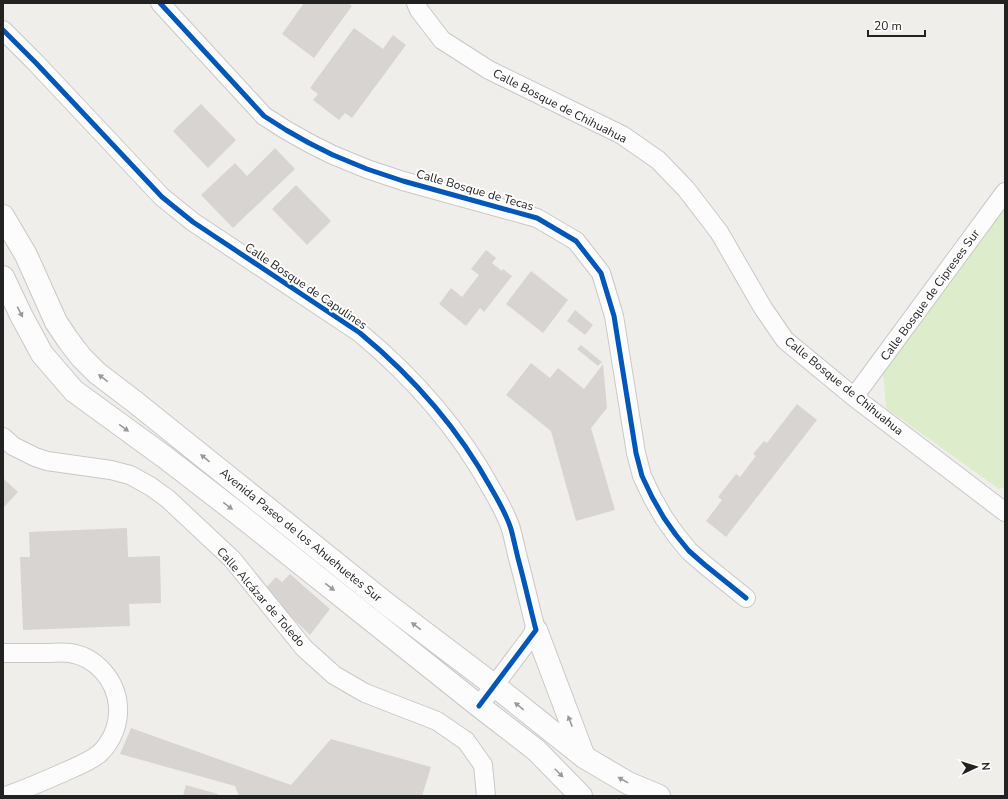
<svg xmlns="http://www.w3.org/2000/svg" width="1008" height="799" font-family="'Nunito Sans',sans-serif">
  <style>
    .grass { fill: #ddeccb }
    .building { fill: #d7d4d2 }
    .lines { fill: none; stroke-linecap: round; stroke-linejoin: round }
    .minor-casing { stroke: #c9c8c7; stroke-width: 20 }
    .tertiary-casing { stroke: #c9c8c7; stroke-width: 24 }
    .minor { stroke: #fdfcfc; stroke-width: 18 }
    .tertiary { stroke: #fdfcfc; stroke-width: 22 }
    .cycleway-casing { stroke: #fff; stroke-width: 8 }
    .cycleway { stroke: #0057b8; stroke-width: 5 }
    .oneway { fill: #9a9a9a }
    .labels { text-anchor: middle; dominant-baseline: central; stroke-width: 4; stroke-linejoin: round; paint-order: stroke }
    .street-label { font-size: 12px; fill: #222; stroke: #fff }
  </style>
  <rect width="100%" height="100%" fill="#f0eeeb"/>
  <!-- grass -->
  <path class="grass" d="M1005,204V487L999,489L886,408L883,369Z"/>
  <!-- building -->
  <path class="building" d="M304,3H348L352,6L314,58L282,34Z
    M354,28L383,49L393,35L406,45L352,118L345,113L339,120L313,100L318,94L310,88Z
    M201,104L236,140L208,168L173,131Z
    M275,148L295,169L233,228L201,195L235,163L247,176Z
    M296,185L331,221L307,245L272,209Z
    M486,250L496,258L492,263L502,271L503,269L512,276L484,312L480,308L466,326L439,304L451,288L462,297L479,275L471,269Z
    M531,271L568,300L543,333L506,304Z
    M575,310L593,325L585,335L567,321Z
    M581,345L602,362L598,366L577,349Z
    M531,363L550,378L558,368L584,389L603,364L607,408L591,428L615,510L576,521L551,431L506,395Z
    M797,404L817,420L726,537L706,521L722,500L718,497L736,474L740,477L756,456L753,454L764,441L767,443Z
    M3,478L18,492L3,508Z
    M127,528L128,557L160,556L161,603L129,604L130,626L23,630L20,557H30L29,532Z
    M290,574L330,609L310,635L264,590L276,577L282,582Z
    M131,728L291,785L331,739L431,767L422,796H239L235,786L120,754Z
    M186,785L218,794V796H183Z"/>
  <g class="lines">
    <!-- minor casing -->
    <g class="minor-casing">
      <path id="minor" d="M160,3L264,116L286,130L309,143L333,155L367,169L403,181L537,218L576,241L601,273L614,316L636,453L642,476L652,497L664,518L676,535L689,551L705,565L746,598
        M416,3L419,10L442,40L489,70L622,135L658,160L686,189L719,232L763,308L785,340L854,397L1005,512
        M3,30L36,63L162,197L193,222L360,333C413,377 458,428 491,488C498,500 507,516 511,529C514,540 516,551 519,562C525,584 530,607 536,630L479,706
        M854,397L1005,192
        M3,437L13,446L35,457L47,461L111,470L130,475L150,486L168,499L232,559L304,648L334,675L365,693L437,721L466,741L483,765L486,796
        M3,653C17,653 32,653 46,653C54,653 62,652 70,653C96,657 116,680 118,706C119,723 113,740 100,753C90,762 75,767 62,773C44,781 25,789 6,796"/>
    </g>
    <!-- tertiary casing -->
    <g class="tertiary-casing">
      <path id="tertiary" d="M3,216L26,255L56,322L68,340L81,357L97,373L135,402L388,605L495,686L584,757L628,783L659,796
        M3,277L21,315L42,354L74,391L166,458L241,516L479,706L536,750L581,796
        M536,630L584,757"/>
    </g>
    <!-- minor -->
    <use href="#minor" class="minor"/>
    <!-- tertiary -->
    <use href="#tertiary" class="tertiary"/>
    <!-- cycleway casing -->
    <g class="cycleway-casing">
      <path id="cycleway" d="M160,3L264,116L286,130L309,143L333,155L367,169L403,181L537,218L576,241L601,273L614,316L636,453L642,476L652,497L664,518L676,535L689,551L705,565L746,598
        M3,30L36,63L162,197L193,222L360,333C413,377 458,428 491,488C498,500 507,516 511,529C514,540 516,551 519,562C525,584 530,607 536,630L479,706"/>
    </g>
    <!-- cycleway -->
    <use href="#cycleway" class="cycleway"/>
  </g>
  <!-- one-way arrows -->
  <defs><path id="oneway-solid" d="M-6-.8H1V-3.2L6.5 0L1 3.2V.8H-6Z"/></defs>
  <g class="oneway">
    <use href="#oneway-solid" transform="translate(20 312) rotate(63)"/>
    <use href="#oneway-solid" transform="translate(103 378) rotate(-143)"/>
    <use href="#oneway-solid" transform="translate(124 428) rotate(36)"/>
    <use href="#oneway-solid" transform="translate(205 458) rotate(-141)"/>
    <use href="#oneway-solid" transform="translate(228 506) rotate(38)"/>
    <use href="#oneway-solid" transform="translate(330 587) rotate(38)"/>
    <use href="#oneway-solid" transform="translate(416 626) rotate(-143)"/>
    <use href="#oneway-solid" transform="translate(519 706) rotate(-141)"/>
    <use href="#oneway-solid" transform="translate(570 721) rotate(-111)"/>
    <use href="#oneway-solid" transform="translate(559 773) rotate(45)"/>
    <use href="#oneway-solid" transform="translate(623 780) rotate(-151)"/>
  </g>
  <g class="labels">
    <!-- street labels -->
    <g class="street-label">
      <text transform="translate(560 106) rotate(27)">Calle Bosque de Chihuahua</text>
      <text transform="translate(475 190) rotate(16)">Calle Bosque de Tecas</text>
      <text transform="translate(306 286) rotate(34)">Calle Bosque de Capulines</text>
      <text transform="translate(930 295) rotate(-54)">Calle Bosque de Cipreses Sur</text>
      <text transform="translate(844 386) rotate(39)">Calle Bosque de Chihuahua</text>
      <text transform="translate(301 535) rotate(39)">Avenida Paseo de los Ahuehuetes Sur</text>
      <text transform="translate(261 597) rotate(49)">Calle Alcázar de Toledo</text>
    </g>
  </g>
  <!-- border -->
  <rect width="1008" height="799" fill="none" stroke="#222222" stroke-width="8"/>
  <!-- north arrow -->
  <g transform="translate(976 767) rotate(86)" stroke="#ffffff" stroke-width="3" paint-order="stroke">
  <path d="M0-3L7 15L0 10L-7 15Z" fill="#222222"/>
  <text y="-6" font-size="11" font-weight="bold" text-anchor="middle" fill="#222222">N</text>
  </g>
  <!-- scale -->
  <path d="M868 30v6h57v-6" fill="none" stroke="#222222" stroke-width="2"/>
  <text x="874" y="30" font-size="12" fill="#222222" stroke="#ffffff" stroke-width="3" paint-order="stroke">20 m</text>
</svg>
